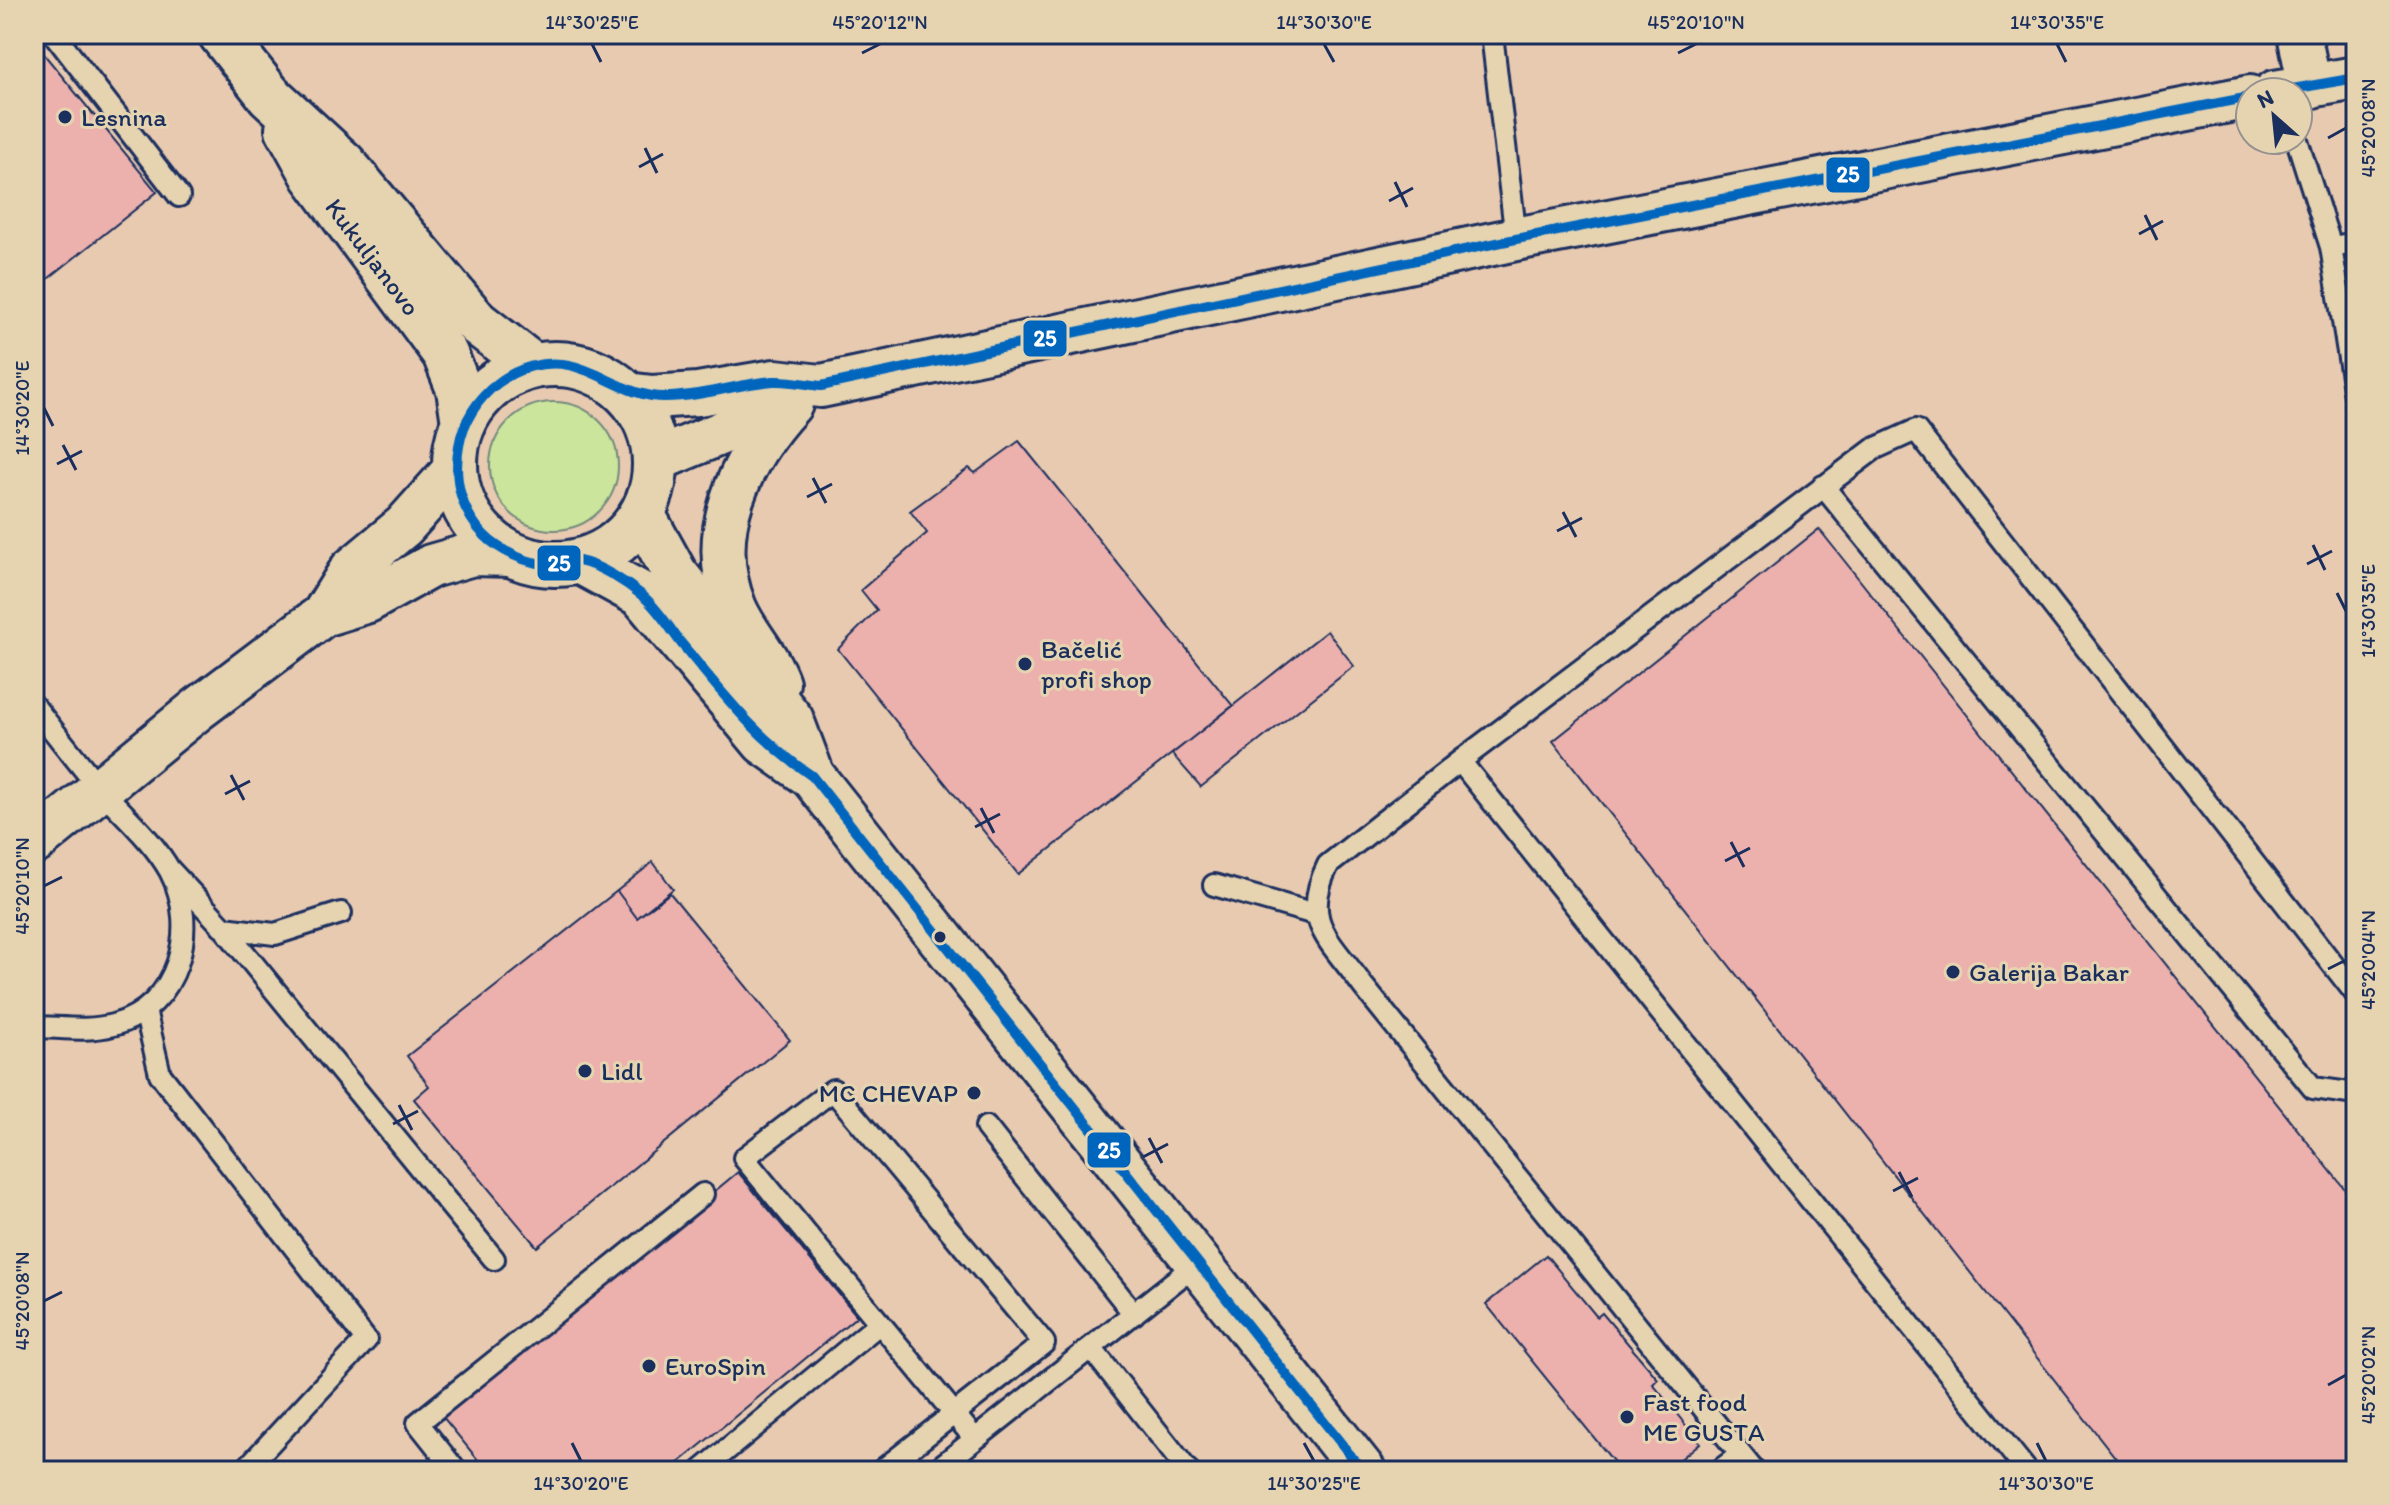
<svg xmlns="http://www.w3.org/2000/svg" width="2390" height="1505" font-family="Itim,sans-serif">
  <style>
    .built { fill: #e8cab0; fill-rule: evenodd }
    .green { fill: #cbe59c; stroke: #738a7d; stroke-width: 2 }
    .building { fill: #edb1ad; stroke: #1b2f5e; stroke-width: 2 }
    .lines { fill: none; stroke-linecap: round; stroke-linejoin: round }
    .service-casing { stroke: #1b2f5e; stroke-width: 26 }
    .minor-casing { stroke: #1b2f5e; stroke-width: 48 }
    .secondary-casing { stroke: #1b2f5e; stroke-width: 50 }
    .service { stroke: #e6d4b1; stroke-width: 20 }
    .minor { stroke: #e6d4b1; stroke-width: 42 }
    .secondary { stroke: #e6d4b1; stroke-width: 44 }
    .bus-1-casing { stroke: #e6d4b1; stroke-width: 16 }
    .bus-1 { stroke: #0065bd; stroke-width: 10 }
    .ticks { fill: none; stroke: #1b2f5e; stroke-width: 3 }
    .poi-dot { fill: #1b2f5e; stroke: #e6d4b1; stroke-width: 3 }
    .labels { text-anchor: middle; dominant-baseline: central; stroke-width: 6; stroke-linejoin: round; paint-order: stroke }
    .poi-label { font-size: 26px; fill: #1b2f5e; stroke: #e6d4b1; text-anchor: start }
    .street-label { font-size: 26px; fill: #1b2f5e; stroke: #e6d4b1 }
    .line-badge { stroke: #e6d4b1; stroke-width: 3 }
    .badge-label { font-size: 22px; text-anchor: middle; font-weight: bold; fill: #fff }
    .neatline { fill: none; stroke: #1b2f5e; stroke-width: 3 }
    .ticks-label { font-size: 20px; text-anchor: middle; fill: #1b2f5e }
  </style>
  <rect width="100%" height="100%" fill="#e6d4b1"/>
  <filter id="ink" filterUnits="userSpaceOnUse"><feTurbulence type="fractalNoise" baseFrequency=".0125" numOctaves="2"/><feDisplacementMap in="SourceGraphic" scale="16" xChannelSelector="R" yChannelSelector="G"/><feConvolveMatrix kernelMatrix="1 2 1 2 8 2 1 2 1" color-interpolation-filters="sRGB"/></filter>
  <g filter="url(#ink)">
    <!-- built -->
    <path class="built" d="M34,34H2356V1471H34ZM2250,92H2298V140H2250Z"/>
    <!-- green -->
    <path class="green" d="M490 466a64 64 0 1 1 128 0a64 64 0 1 1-128 0Z"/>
    <!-- building -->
    <path class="building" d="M34,42L157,192L34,290Z
      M1019,441L1233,706L1018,874L838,649L877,610L861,590L927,533L910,511L969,468L975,473Z
      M1819,529L2356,1203V1471H2126L1553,741Z
      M1327,631L1354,666L1201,787L1172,754Z
      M653,862L673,889L637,918L617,891Z
      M617,891L637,918L670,893L790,1040L537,1247L414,1099L429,1086L407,1056Z
      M738,1172L857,1316L669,1471H487L442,1416Z
      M1546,1255L1597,1317L1602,1313L1658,1379L1653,1384L1700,1443L1666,1471H1621L1486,1304Z"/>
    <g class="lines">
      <!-- service casing -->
      <g class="service-casing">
        <path id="service" d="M54,34L179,196
          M1492,34L1516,239
          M2297,140L2331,247L2356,402
          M2331,247L2356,243
          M1823,486L2313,1088L2356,1094
          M34,706C57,735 79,764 103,792C125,816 154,842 170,871C200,928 179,1008 113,1025C88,1032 59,1027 34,1027
          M1460,761L2027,1471
          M169,869L224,928L494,1259
          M1214,885L1315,914
          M224,928L275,934L341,913
          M145,1010L160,1074L366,1340L244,1471
          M986,1127L1134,1314
          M1091,1348L1188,1471
          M456,1471L418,1423L703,1194
          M701,1471L880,1323
          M881,1471L1044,1343L833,1090L744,1158C821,1252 898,1346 975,1439
          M935,1471L1200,1261
          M1719,1471L1740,1455
          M1754,1471L1363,986C1331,941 1299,922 1328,865L1460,761L1874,449L1916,430L2356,994"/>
      </g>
      <!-- minor casing -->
      <g class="minor-casing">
        <path id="minor" d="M2299,34L2310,87
          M2275,92L2356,78
          M627,394L652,397L698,394L775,381L821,386L1516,239L2250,97
          M656,460L789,405
          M323,615L351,570L404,526L455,469
          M778,683C768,655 746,634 735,608C704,533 740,459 791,404
          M34,843L198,709L323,615L368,601L431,566L473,554L512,555"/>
      </g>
      <!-- secondary casing -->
      <g class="secondary-casing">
        <path id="secondary" d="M221,34L269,95L344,164L477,323L533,366
          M288,129L314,176L445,354L459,389L464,423
          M455 464a100 100 0 1 1 200 0a100 100 0 1 1-200 0Z
          M642,514L675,574L791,720L812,776
          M580,561L642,595L764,742L812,776L1363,1471"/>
      </g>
      <!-- service -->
      <use href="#service" class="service"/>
      <!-- minor -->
      <use href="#minor" class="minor"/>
      <!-- secondary -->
      <use href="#secondary" class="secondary"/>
      <!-- bus-1 casing -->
      <g class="bus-1-casing">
        <path id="bus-1" d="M2275,92L2356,78
          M1363,1471L812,776C757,739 723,694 681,643C669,627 658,609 643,596C627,583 600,565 579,561C569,559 560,564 549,564C527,564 500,551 484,535C461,511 453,479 459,446C467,397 517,355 569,365C603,372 628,397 665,397C702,397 737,384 773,381C789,380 805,384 821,386L1516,239L2250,97"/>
      </g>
      <!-- bus-1 -->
      <use href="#bus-1" class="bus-1"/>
    </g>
  </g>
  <!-- ticks -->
  <path class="ticks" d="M592,44L601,62M1324,44L1334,62M2057,44L2066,62M862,53L880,44M1678,53L1696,44M2328,138L2346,128M645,148L657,173M639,167L663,154M1395,182L1407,207M1389,201L1413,188M2145,215L2157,240M2139,234L2163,221M44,408L53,426M63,445L76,470M57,464L82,451M813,478L826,503M807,497L832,484M1563,512L1576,537M1557,531L1582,518M2313,545L2325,570M2307,564L2332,551M2337,593L2346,611M231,775L244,800M225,794L250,781M981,808L994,833M975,827L1000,814M1731,842L1744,867M1725,861L1750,848M44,886L62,877M2328,969L2346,960M399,1105L412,1130M393,1124L418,1111M1149,1138L1162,1163M1143,1157L1168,1144M1899,1172L1912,1197M1893,1191L1918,1178M44,1301L62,1292M2328,1385L2346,1375M572,1443L581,1461M1304,1443L1314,1461M2037,1443L2046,1461"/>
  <!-- markers -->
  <g class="poi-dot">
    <circle cx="65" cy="117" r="8"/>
    <circle cx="1025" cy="664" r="8"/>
    <circle cx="940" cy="937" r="7"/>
    <circle cx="1953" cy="972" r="8"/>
    <circle cx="585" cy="1071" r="8"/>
    <circle cx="974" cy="1093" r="8"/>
    <circle cx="649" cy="1366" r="8"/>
    <circle cx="1627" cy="1417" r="8"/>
  </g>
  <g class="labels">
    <!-- poi labels -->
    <g class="poi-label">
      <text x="81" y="117">Lesnina</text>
      <text x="1041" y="649">Bačelić<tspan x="1041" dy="30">profi shop</tspan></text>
      <text x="1969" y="972">Galerija Bakar</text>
      <text x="601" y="1071">Lidl</text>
      <text x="958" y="1093" text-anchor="end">MC CHEVAP</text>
      <text x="665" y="1366">EuroSpin</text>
      <text x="1643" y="1402">Fast food<tspan x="1643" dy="30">ME GUSTA</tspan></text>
    </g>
    <!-- street labels -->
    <g class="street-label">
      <text transform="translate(373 257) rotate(53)">Kukuljanovo</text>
    </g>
  </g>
  <g class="line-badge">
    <rect x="1825" y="156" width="46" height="38" rx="8" fill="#0065bd"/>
    <rect x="1022" y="319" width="46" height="39" rx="8" fill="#0065bd"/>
    <rect x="536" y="544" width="46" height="38" rx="8" fill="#0065bd"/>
    <rect x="1086" y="1131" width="46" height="38" rx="8" fill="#0065bd"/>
  </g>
  <g class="badge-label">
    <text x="1848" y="182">25</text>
    <text x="1045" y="346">25</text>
    <text x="559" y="571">25</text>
    <text x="1109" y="1158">25</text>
  </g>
  <!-- margin -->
  <rect width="2390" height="1505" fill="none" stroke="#e6d4b1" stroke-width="88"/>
  <!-- north arrow -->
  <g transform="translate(2274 116) rotate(333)"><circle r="38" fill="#e6d4b1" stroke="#959290" stroke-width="2"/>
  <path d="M0-6L14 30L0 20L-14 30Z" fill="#1b2f5e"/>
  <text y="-12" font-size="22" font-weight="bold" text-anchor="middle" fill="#1b2f5e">N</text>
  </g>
  <rect x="44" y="44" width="2302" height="1417" class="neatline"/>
  <g class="ticks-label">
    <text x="592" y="29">14°30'25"E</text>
    <text x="880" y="29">45°20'12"N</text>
    <text x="1324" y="29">14°30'30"E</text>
    <text x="1696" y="29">45°20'10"N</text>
    <text x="2057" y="29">14°30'35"E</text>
    <text transform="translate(2368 128) rotate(-90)" y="7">45°20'08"N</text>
    <text transform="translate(22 408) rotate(-90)" y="7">14°30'20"E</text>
    <text transform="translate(2368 611) rotate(-90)" y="7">14°30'35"E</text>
    <text transform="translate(22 886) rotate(-90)" y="7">45°20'10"N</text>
    <text transform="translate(2368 960) rotate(-90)" y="7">45°20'04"N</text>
    <text transform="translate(22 1301) rotate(-90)" y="7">45°20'08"N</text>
    <text transform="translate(2368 1375) rotate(-90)" y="7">45°20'02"N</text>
    <text x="581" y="1490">14°30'20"E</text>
    <text x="1314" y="1490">14°30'25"E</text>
    <text x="2046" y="1490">14°30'30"E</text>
  </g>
</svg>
